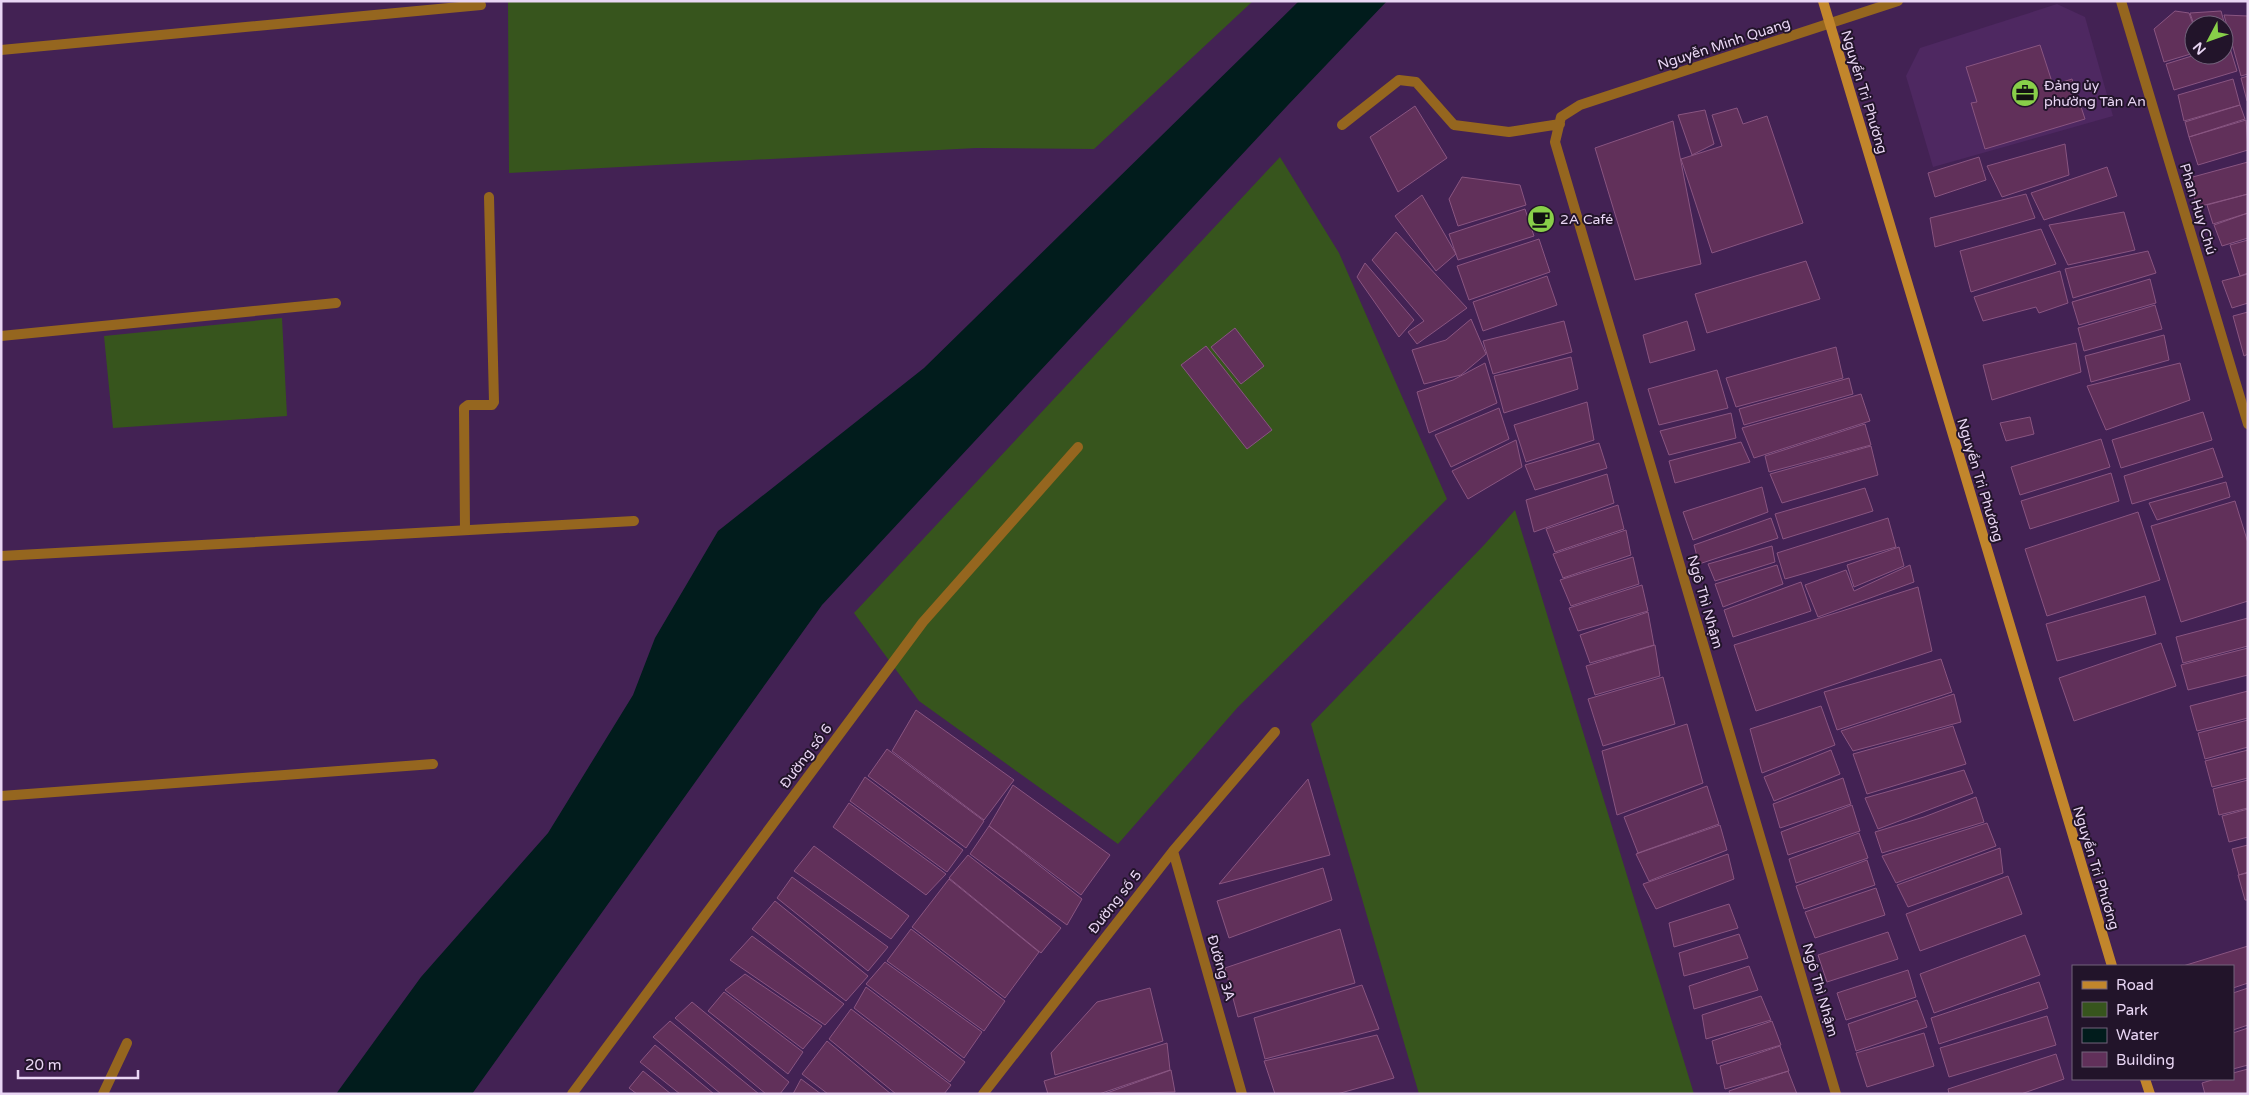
<svg xmlns="http://www.w3.org/2000/svg" width="2249" height="1095" font-family="'Varela Round',sans-serif">
  <style>
    .built { fill: #4e2861 }
    .green { fill: #37551d }
    .water { fill: #011c1c }
    .building { fill: #61305a; stroke: #895581 }
    .lines { fill: none; stroke-linecap: round; stroke-linejoin: round }
    .lane { stroke: #95661f; stroke-width: 10 }
    .street { stroke: #95661f; stroke-width: 10 }
    .secondary { stroke: #c2862c; stroke-width: 10 }
    .labels { text-anchor: middle; dominant-baseline: central; stroke-width: 4; stroke-linejoin: round; paint-order: stroke }
    .street-label { font-size: 14px; fill: #e9d6f4; stroke: #22142a }
    .poi-label { font-size: 14px; fill: #e9d6f4; stroke: #22142a; text-anchor: start }
  </style>
  <rect width="100%" height="100%" fill="#432254"/>
  <!-- built -->
  <path class="built" d="M2057,4L2085,17L2113,116L1933,167L1906,76L1920,48Z"/>
  <!-- green -->
  <path class="green" d="M508,1H1253L1094,149L976,148L509,173Z
    M1280,157L1339,253L1447,499L1238,707L1118,844L919,701L854,613Z
    M282,318L287,416L113,428L104,336Z
    M1515,510L1694,1094H1419L1311,724L1484,545Z"/>
  <!-- water -->
  <path class="water" d="M1299,1H1387L1288,105L822,605L472,1094H336L421,977L548,833L633,695L655,638L718,531L924,368Z"/>
  <!-- building -->
  <path class="building" d="M2175,11L2189,13L2194,27V53L2164,62L2154,29Z
    M2221,11L2230,43L2224,45V25H2194L2190,13Z
    M2224,15L2248,16V74L2241,76Z
    M2040,45L2053,85L2072,79L2085,119L1985,149L1971,103L1977,102L1966,67Z
    M2229,45L2237,71L2174,90L2166,64L2195,55H2224V47Z
    M2248,76V101H2247L2241,78Z
    M2233,79L2240,105L2184,121L2178,95Z
    M2240,105L2245,119L2189,137L2185,122Z
    M1415,106L1447,158L1398,192L1370,137Z
    M1737,108L1743,124L1767,116L1803,223L1712,253L1681,159L1722,146L1712,115Z
    M1705,110L1714,144L1692,155L1678,115Z
    M2246,120L2248,150L2198,165L2189,137Z
    M1673,121L1701,264L1635,280L1595,148Z
    M2065,144L2069,175L2002,197L1987,166Z
    M1979,157L1986,180L1935,197L1928,173Z
    M2248,162V194L2197,207L2189,178Z
    M2107,167L2117,196L2044,220L2031,193Z
    M1462,177L1520,185L1526,205L1458,226L1449,199Z
    M2026,194L2035,218L1935,247L1930,218Z
    M2248,194V213L2213,224L2207,205Z
    M1422,195L1456,254L1436,271L1395,216Z
    M1525,209L1534,236L1458,260L1449,234Z
    M2124,212L2135,250L2068,265L2049,225Z
    M2248,213V238L2222,246L2214,225Z
    M2041,229L2056,264L1971,292L1960,251Z
    M1396,232L1467,308L1417,344L1408,332L1424,321L1372,260Z
    M1539,239L1550,272L1469,300L1457,266Z
    M2248,240V273L2240,276L2230,245Z
    M2148,251L2156,273L2073,298L2065,269Z
    M1806,261L1820,299L1707,333L1695,294Z
    M1365,263L1414,320L1399,337L1357,277Z
    M2060,271L2068,303L2039,313L2036,307L1983,321L1974,297Z
    M2248,274V303L2232,308L2222,281Z
    M1547,276L1557,305L1483,331L1473,302Z
    M2150,279L2156,303L2079,325L2072,302Z
    M2155,305L2162,329L2084,351L2078,328Z
    M2248,312V354L2244,356L2233,316Z
    M1471,319L1486,354L1461,375L1424,384L1412,350L1446,340Z
    M1564,321L1572,352L1493,374L1483,341Z
    M1687,321L1695,350L1650,363L1643,335Z
    M1235,328L1264,366L1241,384L1211,347Z
    M2164,335L2169,360L2091,382L2085,356Z
    M2076,343L2081,372L1992,400L1983,365Z
    M1206,346L1272,430L1247,449L1181,365Z
    M1836,347L1843,378L1736,407L1726,378Z
    M1571,357L1578,389L1504,413L1494,376Z
    M1485,363L1497,403L1429,433L1417,392L1453,380Z
    M2180,363L2190,400L2106,430L2087,386Z
    M1717,370L1728,408L1659,425L1648,389Z
    M1849,378L1853,394L1744,425L1739,409Z
    M1861,394L1870,421L1754,458L1742,428Z
    M1587,402L1594,440L1526,462L1514,425Z
    M1499,408L1509,439L1451,467L1435,435Z
    M2203,412L2212,440L2121,468L2112,440Z
    M1731,413L1736,438L1669,455L1660,431Z
    M2030,417L2034,434L2006,441L2000,423Z
    M1865,424L1871,445L1769,472L1765,456Z
    M2101,439L2110,467L2020,495L2011,467Z
    M1516,440L1522,467L1468,499L1452,471Z
    M1741,442L1750,462L1675,483L1669,461Z
    M1599,443L1607,468L1535,490L1525,465Z
    M1871,446L1878,475L1782,503L1770,474Z
    M2213,448L2223,477L2132,504L2124,476Z
    M2111,473L2119,501L2030,529L2021,501Z
    M1607,474L1614,503L1534,532L1526,500Z
    M2226,482L2230,497L2157,520L2149,503Z
    M1762,487L1768,512L1693,540L1683,512Z
    M1865,488L1873,511L1783,539L1775,514Z
    M2235,501L2248,543V601L2181,622L2151,526Z
    M1618,505L1624,529L1555,552L1546,529Z
    M2138,512L2160,580L2047,616L2025,549Z
    M1771,518L1778,538L1699,564L1694,545Z
    M1888,518L1896,547L1785,579L1777,553Z
    M1626,530L1631,555L1563,578L1553,554Z
    M1772,546L1775,562L1715,581L1708,564Z
    M1899,547L1904,566L1854,587L1847,565Z
    M1633,557L1639,584L1571,606L1560,580Z
    M1777,565L1783,584L1723,607L1715,584Z
    M1910,565L1914,582L1818,617L1805,585L1846,570L1854,591Z
    M1801,582L1811,611L1733,637L1724,610Z
    M1642,585L1648,611L1578,631L1569,608Z
    M1918,587L1932,651L1756,711L1734,645Z
    M2145,596L2156,634L2057,661L2046,624Z
    M1648,612L1654,645L1590,663L1580,635Z
    M2248,618V646L2183,663L2176,637Z
    M2161,643L2176,686L2074,721L2059,678Z
    M1655,645L1660,676L1595,695L1586,666Z
    M2248,648V675L2188,690L2181,665Z
    M1941,659L1952,692L1837,730L1824,692Z
    M1663,677L1675,724L1603,746L1588,699Z
    M2248,691V718L2197,731L2190,706Z
    M1954,694L1961,722L1853,751L1841,731Z
    M1821,706L1835,745L1762,773L1750,729Z
    M916,710L1014,780L984,820L892,751Z
    M2248,720V747L2205,759L2198,733Z
    M1687,724L1703,783L1617,815L1602,751Z
    M1953,726L1966,764L1867,794L1853,754Z
    M887,749L984,821L966,848L868,776Z
    M1831,750L1840,774L1774,801L1764,777Z
    M2248,750V778L2212,787L2205,761Z
    M1964,770L1973,793L1878,829L1865,798Z
    M865,777L963,850L947,872L850,801Z
    M1843,778L1851,804L1780,828L1773,804Z
    M1308,779L1330,855L1219,884Z
    M2248,780V808L2219,815L2213,789Z
    M1013,785L1110,855L1081,895L989,826Z
    M1707,786L1719,824L1638,853L1624,817Z
    M1976,797L1984,822L1882,853L1875,832L1924,817Z
    M849,803L946,874L926,895L833,827Z
    M1852,805L1860,831L1788,855L1781,832Z
    M2248,809V837L2229,842L2222,816Z
    M1987,823L1996,846L1896,883L1882,856Z
    M1720,825L1727,850L1649,881L1636,854Z
    M989,826L1082,899L1067,925L970,854Z
    M1859,833L1868,858L1796,883L1789,859Z
    M2248,845V872L2239,875L2232,849Z
    M814,846L909,916L891,939L794,871Z
    M2000,848L2003,873L1908,907L1897,885Z
    M1728,854L1734,879L1656,909L1643,884Z
    M968,855L1061,928L1041,953L949,878Z
    M1867,860L1875,885L1804,909L1796,886Z
    M1323,868L1332,900L1229,938L1217,901Z
    M2248,873V900H2245L2238,875Z
    M2008,876L2022,914L1920,951L1906,914Z
    M792,877L888,947L868,971L777,898Z
    M949,879L1039,952L1005,998L912,927Z
    M1876,888L1885,915L1815,938L1805,912Z
    M775,901L868,976L846,1001L752,929Z
    M1729,904L1738,928L1674,947L1669,923Z
    M911,929L1005,1001L984,1031L887,961Z
    M1340,929L1355,983L1238,1017L1225,968Z
    M1888,932L1898,959L1827,982L1818,955Z
    M1739,934L1748,958L1684,976L1679,953Z
    M2025,935L2040,975L1934,1013L1920,974Z
    M752,936L844,1004L825,1025L730,960Z
    M2248,946V983L2233,988V966H2183Z
    M885,962L982,1032L964,1058L866,984Z
    M1749,966L1758,990L1694,1009L1689,986Z
    M1908,970L1916,997L1846,1020L1837,993Z
    M745,974L822,1026L803,1049L725,990Z
    M2039,982L2048,1008L1939,1044L1931,1018Z
    M1362,985L1379,1029L1265,1059L1254,1018Z
    M866,987L965,1062L950,1082L854,1008Z
    M1150,988L1163,1041L1055,1075L1051,1053L1097,1002Z
    M2248,988V1025L2233,1030V993Z
    M724,992L803,1052L788,1074L708,1011Z
    M1761,996L1771,1020L1706,1039L1702,1015Z
    M1917,1000L1927,1027L1856,1051L1848,1024Z
    M692,1002L789,1082L780,1094H766L675,1018Z
    M851,1009L951,1085L944,1094H896L829,1039Z
    M2047,1016L2056,1045L1949,1077L1940,1048Z
    M670,1021L759,1094H721L653,1037Z
    M1772,1021L1781,1045L1717,1064L1712,1041Z
    M2248,1028V1065L2233,1069V1033Z
    M1924,1033L1934,1066L1867,1087L1856,1053Z
    M1377,1035L1394,1078L1337,1094H1275L1264,1061Z
    M827,1041L891,1094H828L802,1074Z
    M1167,1043L1170,1070L1099,1094H1048L1044,1081Z
    M655,1045L714,1094H680L640,1062Z
    M1780,1046L1789,1071L1725,1089L1720,1066Z
    M2056,1054L2064,1079L2021,1094H1949L1948,1089Z
    M2248,1069V1094H2205L2202,1083L2215,1079H2233V1073Z
    M1171,1070L1175,1092L1104,1094Z
    M643,1071L671,1094H637L629,1088Z
    M1788,1071L1797,1094H1730L1729,1091Z
    M801,1079L821,1094H793Z"/>
  <g class="lines">
    <!-- lane -->
    <path class="lane" d="M1,50L481,5
      M1,336L336,303
      M1,556L634,521
      M1,796L433,764
      M103,1094L127,1043"/>
    <!-- street -->
    <path class="street" d="M2121,1L2248,424
      M1342,125L1399,80L1416,82L1454,125L1509,132L1560,124
      M465,530L464,408L468,405H492L494,402L489,197
      M1173,851L1242,1094
      M572,1094L923,622L1078,447
      M983,1094L1173,851L1275,732
      M1836,1094L1555,142L1561,117L1580,105L1898,1"/>
    <!-- secondary -->
    <path class="secondary" d="M1823,1L2112,966
      M2145,1079L2150,1094"/>
  </g>
  <!-- icons -->
  <defs>
    <g id="office-disc" transform="scale(1.4375)"><circle r="9.5" fill="#88cf49" stroke="#22142a"/><path d="M-6-3h4V-5.5h4V-3h4V5H-6ZM-1-4.5V-3h2v-1.5ZM-6 0V1H6V0Z" fill="#111"/></g>
    <g id="cafe-disc" transform="scale(1.4375)"><circle r="9.5" fill="#88cf49" stroke="#22142a"/><path d="M-5.5-4.5H6V0H3Q3 3.5 0 3.5H-2.5Q-5.5 3.5-5.5 0ZM3-3.2v2h1.7v-2ZM-6 4.5H4V6H-6Z" fill="#111"/></g>
  </defs>
  <g fill-rule="evenodd">
    <use href="#office-disc" x="2025" y="93"/>
    <use href="#cafe-disc" x="1541" y="219"/>
  </g>
  <g class="labels">
    <!-- street labels -->
    <g class="street-label">
      <text transform="translate(1724 44) rotate(-18)">Nguyễn Minh Quang</text>
      <text transform="translate(1864 92) rotate(73)">Nguyển Tri Phương</text>
      <text transform="translate(2198 209) rotate(73)">Phan Huy Chú</text>
      <text transform="translate(1980 480) rotate(73)">Nguyển Tri Phương</text>
      <text transform="translate(1705 602) rotate(74)">Ngô Thì Nhậm</text>
      <text transform="translate(806 756) rotate(-53)">Đường số 6</text>
      <text transform="translate(2096 868) rotate(73)">Nguyển Tri Phương</text>
      <text transform="translate(1115 902) rotate(-52)">Đường số 5</text>
      <text transform="translate(1221 968) rotate(74)">Đường 3A</text>
      <text transform="translate(1820 990) rotate(74)">Ngô Thì Nhậm</text>
    </g>
    <!-- poi labels -->
    <g class="poi-label">
      <text x="2044" y="85">Đảng ủy<tspan x="2044" dy="16">phường Tân An</tspan></text>
      <text x="1560" y="219">2A Café</text>
    </g>
  </g>
  <!-- border -->
  <rect width="2249" height="1095" fill="none" stroke="#e9d6f4" stroke-width="5"/>
  <!-- legend -->
  <rect x="2072" y="965" width="162" height="115" fill="#22142a" stroke="#72627b"/>
  <rect x="2082" y="981" width="25" height="8" fill="#c2862c" stroke="#72627b"/>
  <text x="2116" y="990" font-size="15" fill="#e9d6f4">Road</text>
  <rect x="2082" y="1002" width="25" height="15" fill="#37551d" stroke="#72627b"/>
  <text x="2116" y="1015" font-size="15" fill="#e9d6f4">Park</text>
  <rect x="2082" y="1028" width="25" height="15" fill="#011c1c" stroke="#72627b"/>
  <text x="2116" y="1040" font-size="15" fill="#e9d6f4">Water</text>
  <rect x="2082" y="1052" width="25" height="15" fill="#61305a" stroke="#72627b"/>
  <text x="2116" y="1065" font-size="15" fill="#e9d6f4">Building</text>
  <!-- north arrow -->
  <g transform="translate(2209 40) rotate(229)"><circle r="24" fill="#22142a" stroke="#72627b"/>
  <path d="M0-4L9 19L0 12L-9 19Z" fill="#88cf49"/>
  <text y="-8" font-size="14" font-weight="bold" text-anchor="middle" fill="#e9d6f4">N</text>
  </g>
  <!-- scale -->
  <path d="M18 1070v8h120v-8" fill="none" stroke="#e9d6f4" stroke-width="2.5"/>
  <text x="25" y="1070" font-size="15" fill="#e9d6f4" stroke="#22142a" stroke-width="4" paint-order="stroke">20 m</text>
</svg>
